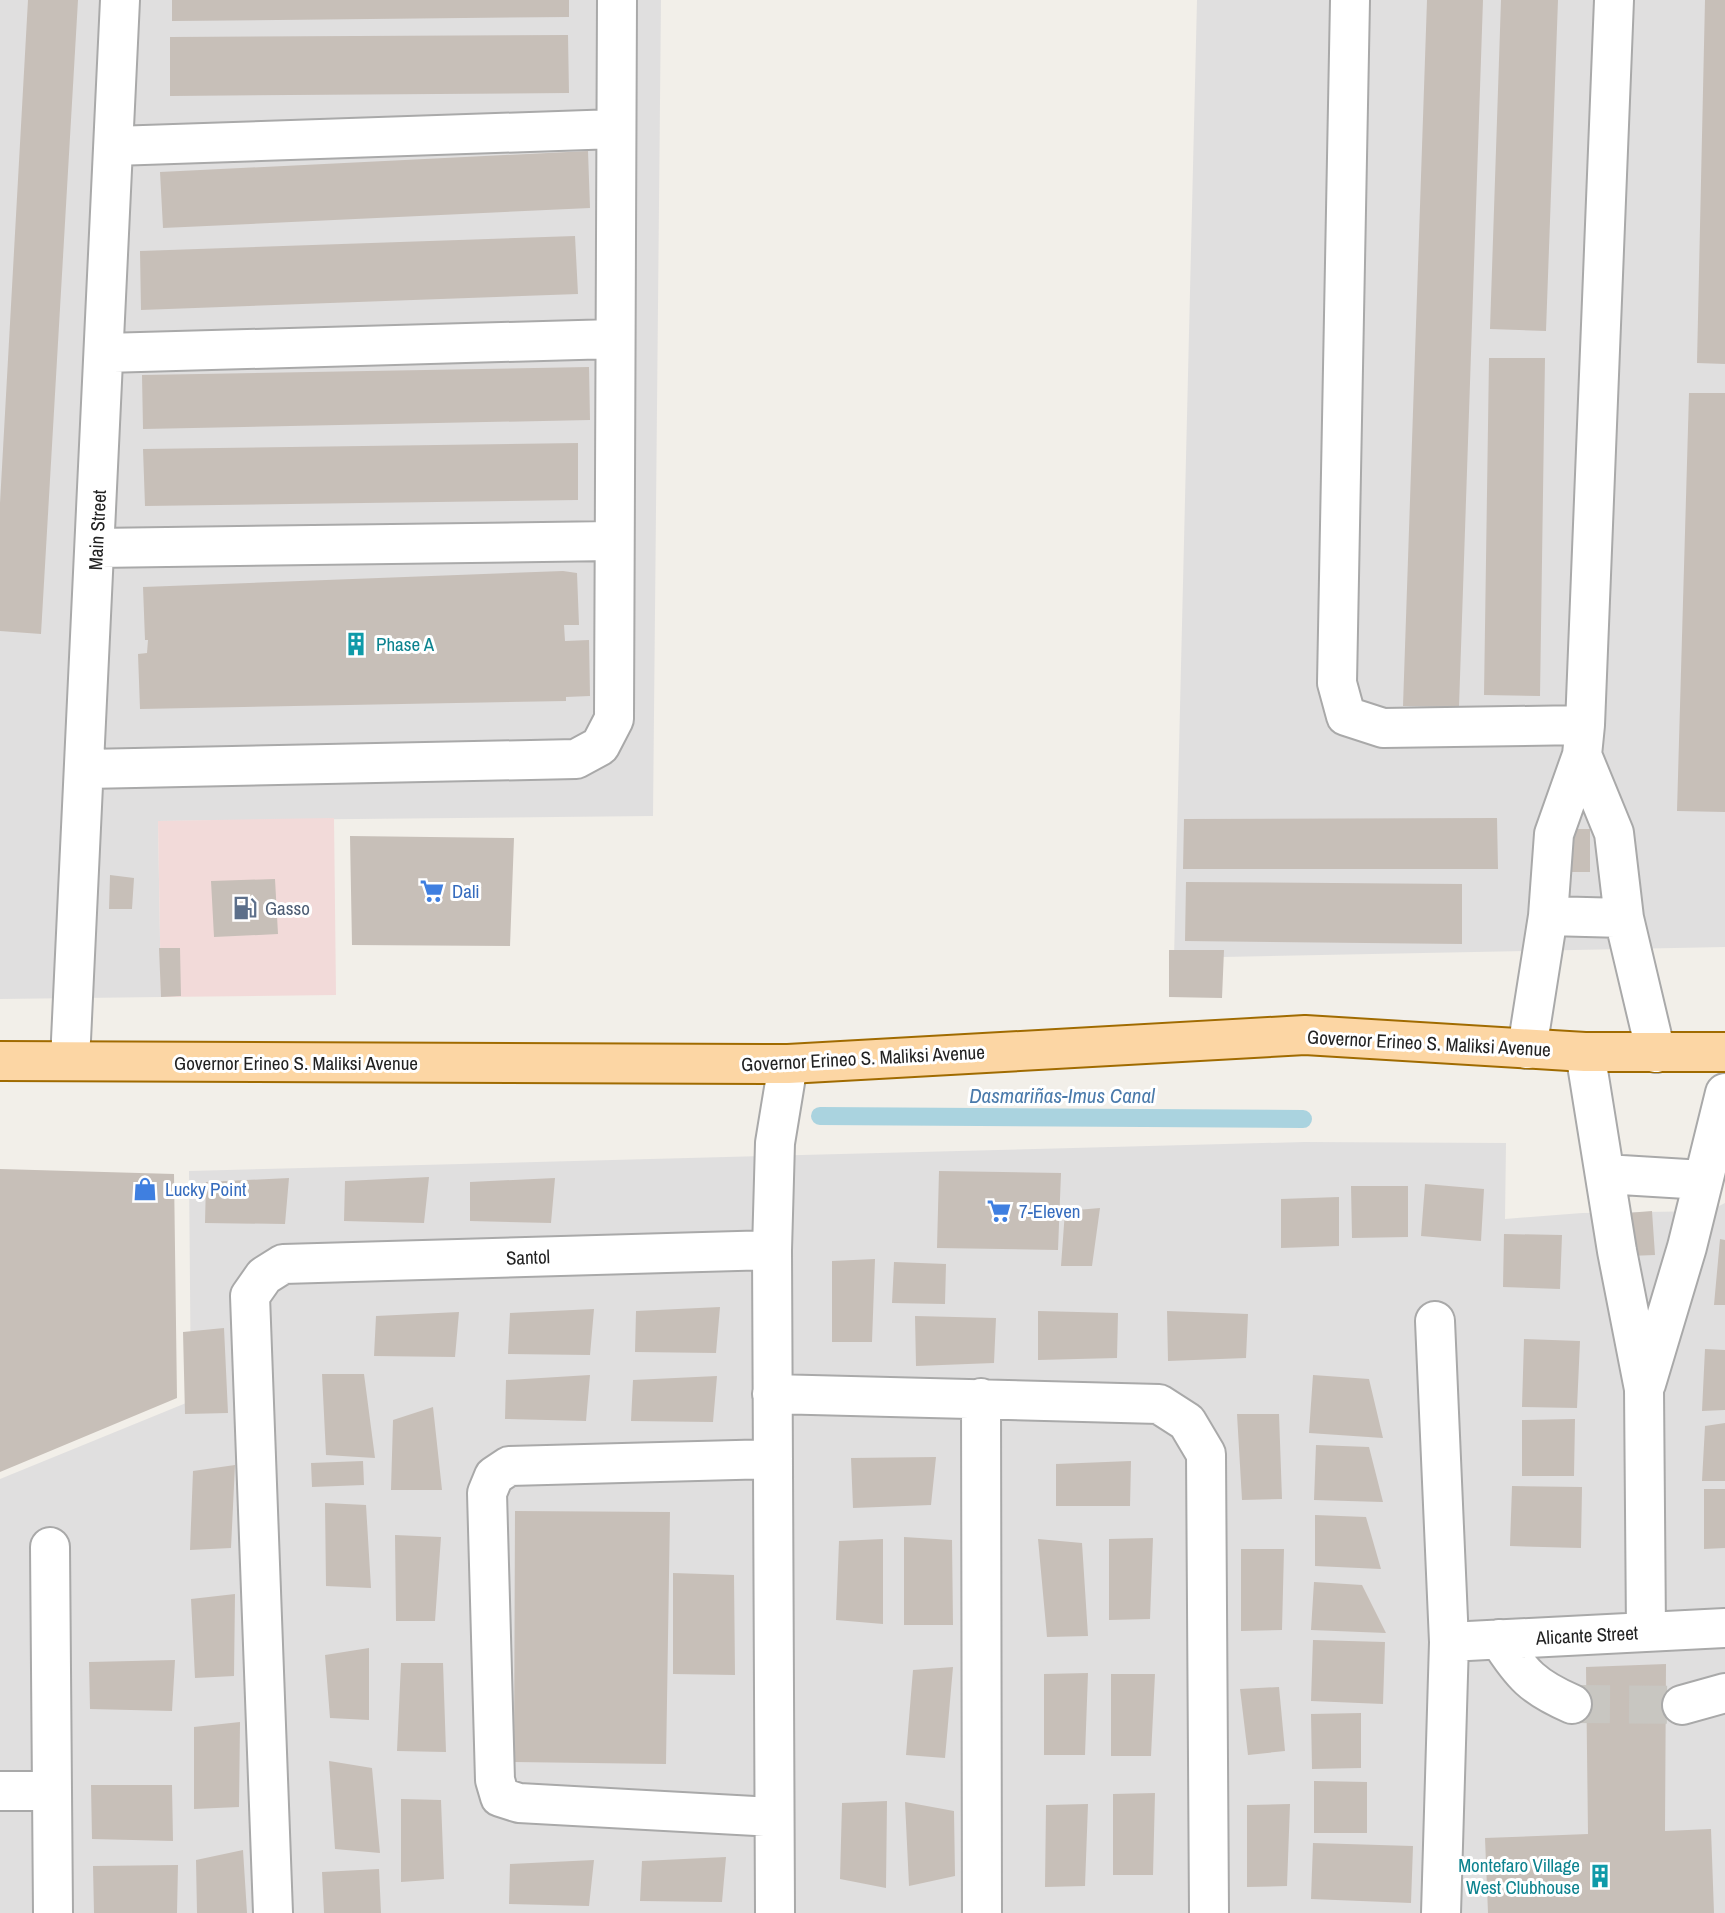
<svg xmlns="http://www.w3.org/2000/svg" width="1725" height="1913" font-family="'Archivo Narrow',sans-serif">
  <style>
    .residential { fill: #e0dfdf }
    .commercial { fill: #f2dad9 }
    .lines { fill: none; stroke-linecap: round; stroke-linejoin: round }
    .stream { stroke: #aad3df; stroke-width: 18 }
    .building { fill: #c7bfb8 }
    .minor-tunnel { stroke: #c8c6c1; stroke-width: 38; stroke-dasharray: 38 19; stroke-linecap: butt }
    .minor-casing { stroke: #a9a9a9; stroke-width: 42 }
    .major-casing { stroke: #a06b00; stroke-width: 42 }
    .minor { stroke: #fff; stroke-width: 38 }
    .major { stroke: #fcd6a4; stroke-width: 38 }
    .labels { text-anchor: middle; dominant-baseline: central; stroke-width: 6; stroke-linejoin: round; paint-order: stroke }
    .street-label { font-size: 19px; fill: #222; stroke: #fff }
    .culture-label { font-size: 19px; fill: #0d838f; stroke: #fff; text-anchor: start }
    .shop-label { font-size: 19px; fill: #366cbe; stroke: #fff; text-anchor: start }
    .service-label { font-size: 19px; fill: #4e5e75; stroke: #fff; text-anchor: start }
    .water-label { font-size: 21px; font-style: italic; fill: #4a7aab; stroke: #fff }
  </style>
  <rect width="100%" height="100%" fill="#f2efe9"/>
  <!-- residential -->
  <path class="residential" d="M0,0H661L653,816L158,821L161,997L0,999Z
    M1197,0H1725V947L1174,958Z
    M1304,1142L1506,1143L1505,1219L1582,1213L1709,1211L1725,1203V1913H0V1479L191,1401L189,1171Z"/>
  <!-- commercial -->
  <path class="commercial" d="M334,818L336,995L161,997L158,821Z"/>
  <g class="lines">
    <!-- stream -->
    <path class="stream" d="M820,1116L1303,1119"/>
  </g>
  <!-- building -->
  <path class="building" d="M28,0H78L41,634L0,631V503Z
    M172,0H569V17L172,21Z
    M1427,0H1483L1459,707L1403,706Z
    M1501,0H1558L1546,331L1490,329Z
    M1705,0H1725V364L1697,363Z
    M568,35L569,93L170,96V37Z
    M588,151L590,208L163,228L160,172Z
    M575,236L578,294L141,310L140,251Z
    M1489,358H1545L1540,696L1484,695Z
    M589,367L590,420L143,429L142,375Z
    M1689,393H1725V812L1677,811Z
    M578,443V500L145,506L143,449Z
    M563,571L577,573L579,625H564L565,641L589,640L590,696L566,697V701L140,709L138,654L147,653L148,640H145L143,587Z
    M1497,818L1498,869H1183L1184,819Z
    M1563,829H1590V872H1563Z
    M350,836L514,838L510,946L352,945Z
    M110,875L134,878L132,909H109Z
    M275,879L278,934L214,937L211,881Z
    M1186,882L1462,884V944L1185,941Z
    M159,948H180L181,996L161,997Z
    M1169,950H1224L1222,998L1169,997Z
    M0,1169L174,1174L177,1398L0,1472Z
    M939,1171L1061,1173L1058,1250L937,1248Z
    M429,1177L424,1223L344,1221L345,1181Z
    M289,1178L285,1224L205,1223L206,1182Z
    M555,1178L551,1223L470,1221V1182Z
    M1425,1184L1484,1189L1481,1241L1421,1236Z
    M1351,1186H1408V1237L1352,1238Z
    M1339,1197V1246L1281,1248V1199Z
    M1100,1208L1092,1266H1061L1065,1211Z
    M1652,1211L1655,1255L1629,1256L1627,1213Z
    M1504,1234L1562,1235L1560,1289L1503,1287Z
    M1720,1239L1725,1240V1305H1714Z
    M875,1259L872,1342H832V1261Z
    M894,1262L946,1264L945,1304L892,1303Z
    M720,1307L716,1353L635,1352L636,1311Z
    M594,1309L590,1355L508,1354L510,1313Z
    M1038,1311L1118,1313L1117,1358L1038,1360Z
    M1167,1311L1248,1314L1246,1358L1168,1361Z
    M459,1312L455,1357L374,1356L376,1316Z
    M915,1316L996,1318L994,1363L916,1366Z
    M224,1328L228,1413L185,1414L183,1332Z
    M1524,1339L1580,1341L1577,1408L1522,1407Z
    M1705,1349L1725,1350V1410L1702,1411Z
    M322,1374H364L375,1458L326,1455Z
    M590,1375L586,1421L505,1419L506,1380Z
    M1313,1375L1369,1379L1383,1438L1309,1433Z
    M717,1376L713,1422L631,1421L633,1380Z
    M433,1407L442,1490H391L393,1420Z
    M1237,1414H1279L1282,1499L1242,1500Z
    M1575,1419L1574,1476H1522V1420Z
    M1725,1423V1481H1702L1705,1426Z
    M1316,1445L1369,1447L1383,1502L1314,1500Z
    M936,1457L931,1505L853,1508L851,1458Z
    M363,1461L364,1485L312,1487L311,1463Z
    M1131,1461L1130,1506H1056V1464Z
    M235,1465L231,1548L190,1550L193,1471Z
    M1512,1486L1582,1487L1581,1548L1510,1546Z
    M1704,1489H1725V1548L1704,1549Z
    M325,1503L366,1505L371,1588L326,1586Z
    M515,1511L670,1512L666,1764L514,1762Z
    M1315,1515L1366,1517L1381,1569L1315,1566Z
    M395,1535L441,1537L435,1621H396Z
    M904,1537L952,1540L953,1625H904Z
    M1153,1538L1150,1619L1109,1620V1539Z
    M883,1539V1624L836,1620L839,1541Z
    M1038,1539L1082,1543L1088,1636L1047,1637Z
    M1241,1549H1284L1282,1630L1241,1631Z
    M673,1573L734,1575L735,1675L673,1674Z
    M1314,1582L1362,1585L1386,1633L1311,1630Z
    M235,1594L234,1676L195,1678L191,1599Z
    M1313,1640L1385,1642L1383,1704L1311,1701Z
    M369,1648V1720L330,1718L325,1655Z
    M175,1660L172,1711L90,1709L89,1662Z
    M401,1663H443L446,1752L397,1751Z
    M1666,1664L1665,1831L1711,1829L1714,1913H1488L1485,1838L1588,1834L1586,1667Z
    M953,1667L945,1758L906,1755L913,1670Z
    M1088,1673L1085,1755H1044V1674Z
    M1111,1674H1155L1151,1756H1111Z
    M1279,1687L1285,1751L1248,1755L1240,1689Z
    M1361,1713V1768L1312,1769L1311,1714Z
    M240,1722L239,1807L194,1809V1727Z
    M329,1761L372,1768L380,1853L335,1849Z
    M1314,1781L1367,1782V1833H1314Z
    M91,1785H172L173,1841L92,1839Z
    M1155,1793L1153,1875H1113V1794Z
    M401,1799L441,1800L444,1879L401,1882Z
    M887,1801L886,1888L840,1879L842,1803Z
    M905,1802L954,1811L955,1876L909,1886Z
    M1088,1804L1085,1886L1045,1887L1046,1805Z
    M1290,1804L1287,1886L1247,1887V1805Z
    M1313,1843L1413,1846L1411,1903L1311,1899Z
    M243,1850L247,1913H197L196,1860Z
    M726,1857L722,1902L640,1901L642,1861Z
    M594,1860L589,1906L509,1904L510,1864Z
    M178,1865L177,1913H94L93,1866Z
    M379,1869L381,1913H324L322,1872Z"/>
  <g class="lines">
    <!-- minor-tunnel -->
    <path class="minor-tunnel" d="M1572,1704L1682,1705"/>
    <!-- minor casing -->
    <g class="minor-casing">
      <path id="minor" d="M1350,0L1337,683L1346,716L1383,728L1585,725
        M114,146L616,129
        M105,353L614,339
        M96,548L612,541
        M1582,755L1614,833L1624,918L1656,1053
        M86,769L576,759L600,746L614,719L617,0
        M1548,916L1624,918
        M1527,1049L1548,916L1554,834L1582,755L1585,725L1614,0
        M1585,1052L1617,1251L1644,1389L1646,1632
        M70,1061L120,0
        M1605,1174L1703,1180
        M1435,1321L1449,1642L1441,1913
        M1646,1384L1687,1247L1725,1093
        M772,1394L1159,1404L1187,1422L1206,1454L1209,1913
        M981,1398L982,1913
        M773,1459L509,1466L494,1476L487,1493L495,1780L500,1797L519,1803L774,1817
        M50,1547L53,1913
        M1499,1639C1522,1675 1533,1687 1572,1704
        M1449,1642L1725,1628
        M1682,1705L1725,1693
        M0,1791H52
        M273,1913L250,1296L264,1276L283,1264L772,1250
        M775,1913L772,1250L775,1143L788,1064"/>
    </g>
    <!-- major casing -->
    <g class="major-casing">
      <path id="major" d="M0,1061L788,1064L1305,1035L1585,1052H1725"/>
    </g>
    <!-- minor -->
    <use href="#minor" class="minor"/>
    <!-- major -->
    <use href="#major" class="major"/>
  </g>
  <!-- icons -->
  <defs>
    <g id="building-bare" transform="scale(1.89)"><path d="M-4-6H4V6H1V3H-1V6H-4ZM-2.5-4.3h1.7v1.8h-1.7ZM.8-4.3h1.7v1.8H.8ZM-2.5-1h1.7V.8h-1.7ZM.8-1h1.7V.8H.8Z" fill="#0f9aa8" stroke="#fff" stroke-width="2.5" paint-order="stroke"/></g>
    <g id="supermarket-bare" transform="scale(1.89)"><path d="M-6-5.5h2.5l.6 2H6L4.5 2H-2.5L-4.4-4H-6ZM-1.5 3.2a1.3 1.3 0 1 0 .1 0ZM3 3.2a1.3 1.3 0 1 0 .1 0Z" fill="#3f7fe0" stroke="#fff" stroke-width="2.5" paint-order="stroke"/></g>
    <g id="fuel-bare" transform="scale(1.89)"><path d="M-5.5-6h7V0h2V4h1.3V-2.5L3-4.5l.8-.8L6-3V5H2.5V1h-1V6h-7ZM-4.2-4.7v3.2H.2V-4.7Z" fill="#5c6f8a" stroke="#fff" stroke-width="2.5" paint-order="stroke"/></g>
    <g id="shop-bare" transform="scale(1.89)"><path d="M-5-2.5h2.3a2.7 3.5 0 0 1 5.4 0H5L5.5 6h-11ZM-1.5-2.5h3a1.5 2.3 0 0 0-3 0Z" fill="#3f7fe0" stroke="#fff" stroke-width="2.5" paint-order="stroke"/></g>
  </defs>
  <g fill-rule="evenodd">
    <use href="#building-bare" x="356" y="644"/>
    <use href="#supermarket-bare" x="432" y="891"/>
    <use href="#fuel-bare" x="245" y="908"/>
    <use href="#shop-bare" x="145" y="1189"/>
    <use href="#supermarket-bare" x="999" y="1211"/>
    <use href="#building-bare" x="1600" y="1876"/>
  </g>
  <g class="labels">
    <!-- street labels -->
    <g class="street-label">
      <text transform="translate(97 530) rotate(-87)">Main Street</text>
      <text transform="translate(1429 1043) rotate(3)">Governor Erineo S. Maliksi Avenue</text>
      <text transform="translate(863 1058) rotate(-3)">Governor Erineo S. Maliksi Avenue</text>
      <text x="296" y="1063">Governor Erineo S. Maliksi Avenue</text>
      <text transform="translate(528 1257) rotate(-2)">Santol</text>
      <text transform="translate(1587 1635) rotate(-3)">Alicante Street</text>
    </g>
    <!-- culture labels -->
    <g class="culture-label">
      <text x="376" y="644">Phase A</text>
      <text x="1580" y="1865" text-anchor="end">Montefaro Village<tspan x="1580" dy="22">West Clubhouse</tspan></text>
    </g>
    <!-- shop labels -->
    <g class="shop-label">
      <text x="452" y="891">Dali</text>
      <text x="165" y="1189">Lucky Point</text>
      <text x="1019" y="1211">7-Eleven</text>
    </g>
    <!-- service labels -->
    <g class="service-label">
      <text x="265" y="908">Gasso</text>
    </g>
    <!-- water labels -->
    <g class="water-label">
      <text x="1062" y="1095">Dasmariñas-Imus Canal</text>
    </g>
  </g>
</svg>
